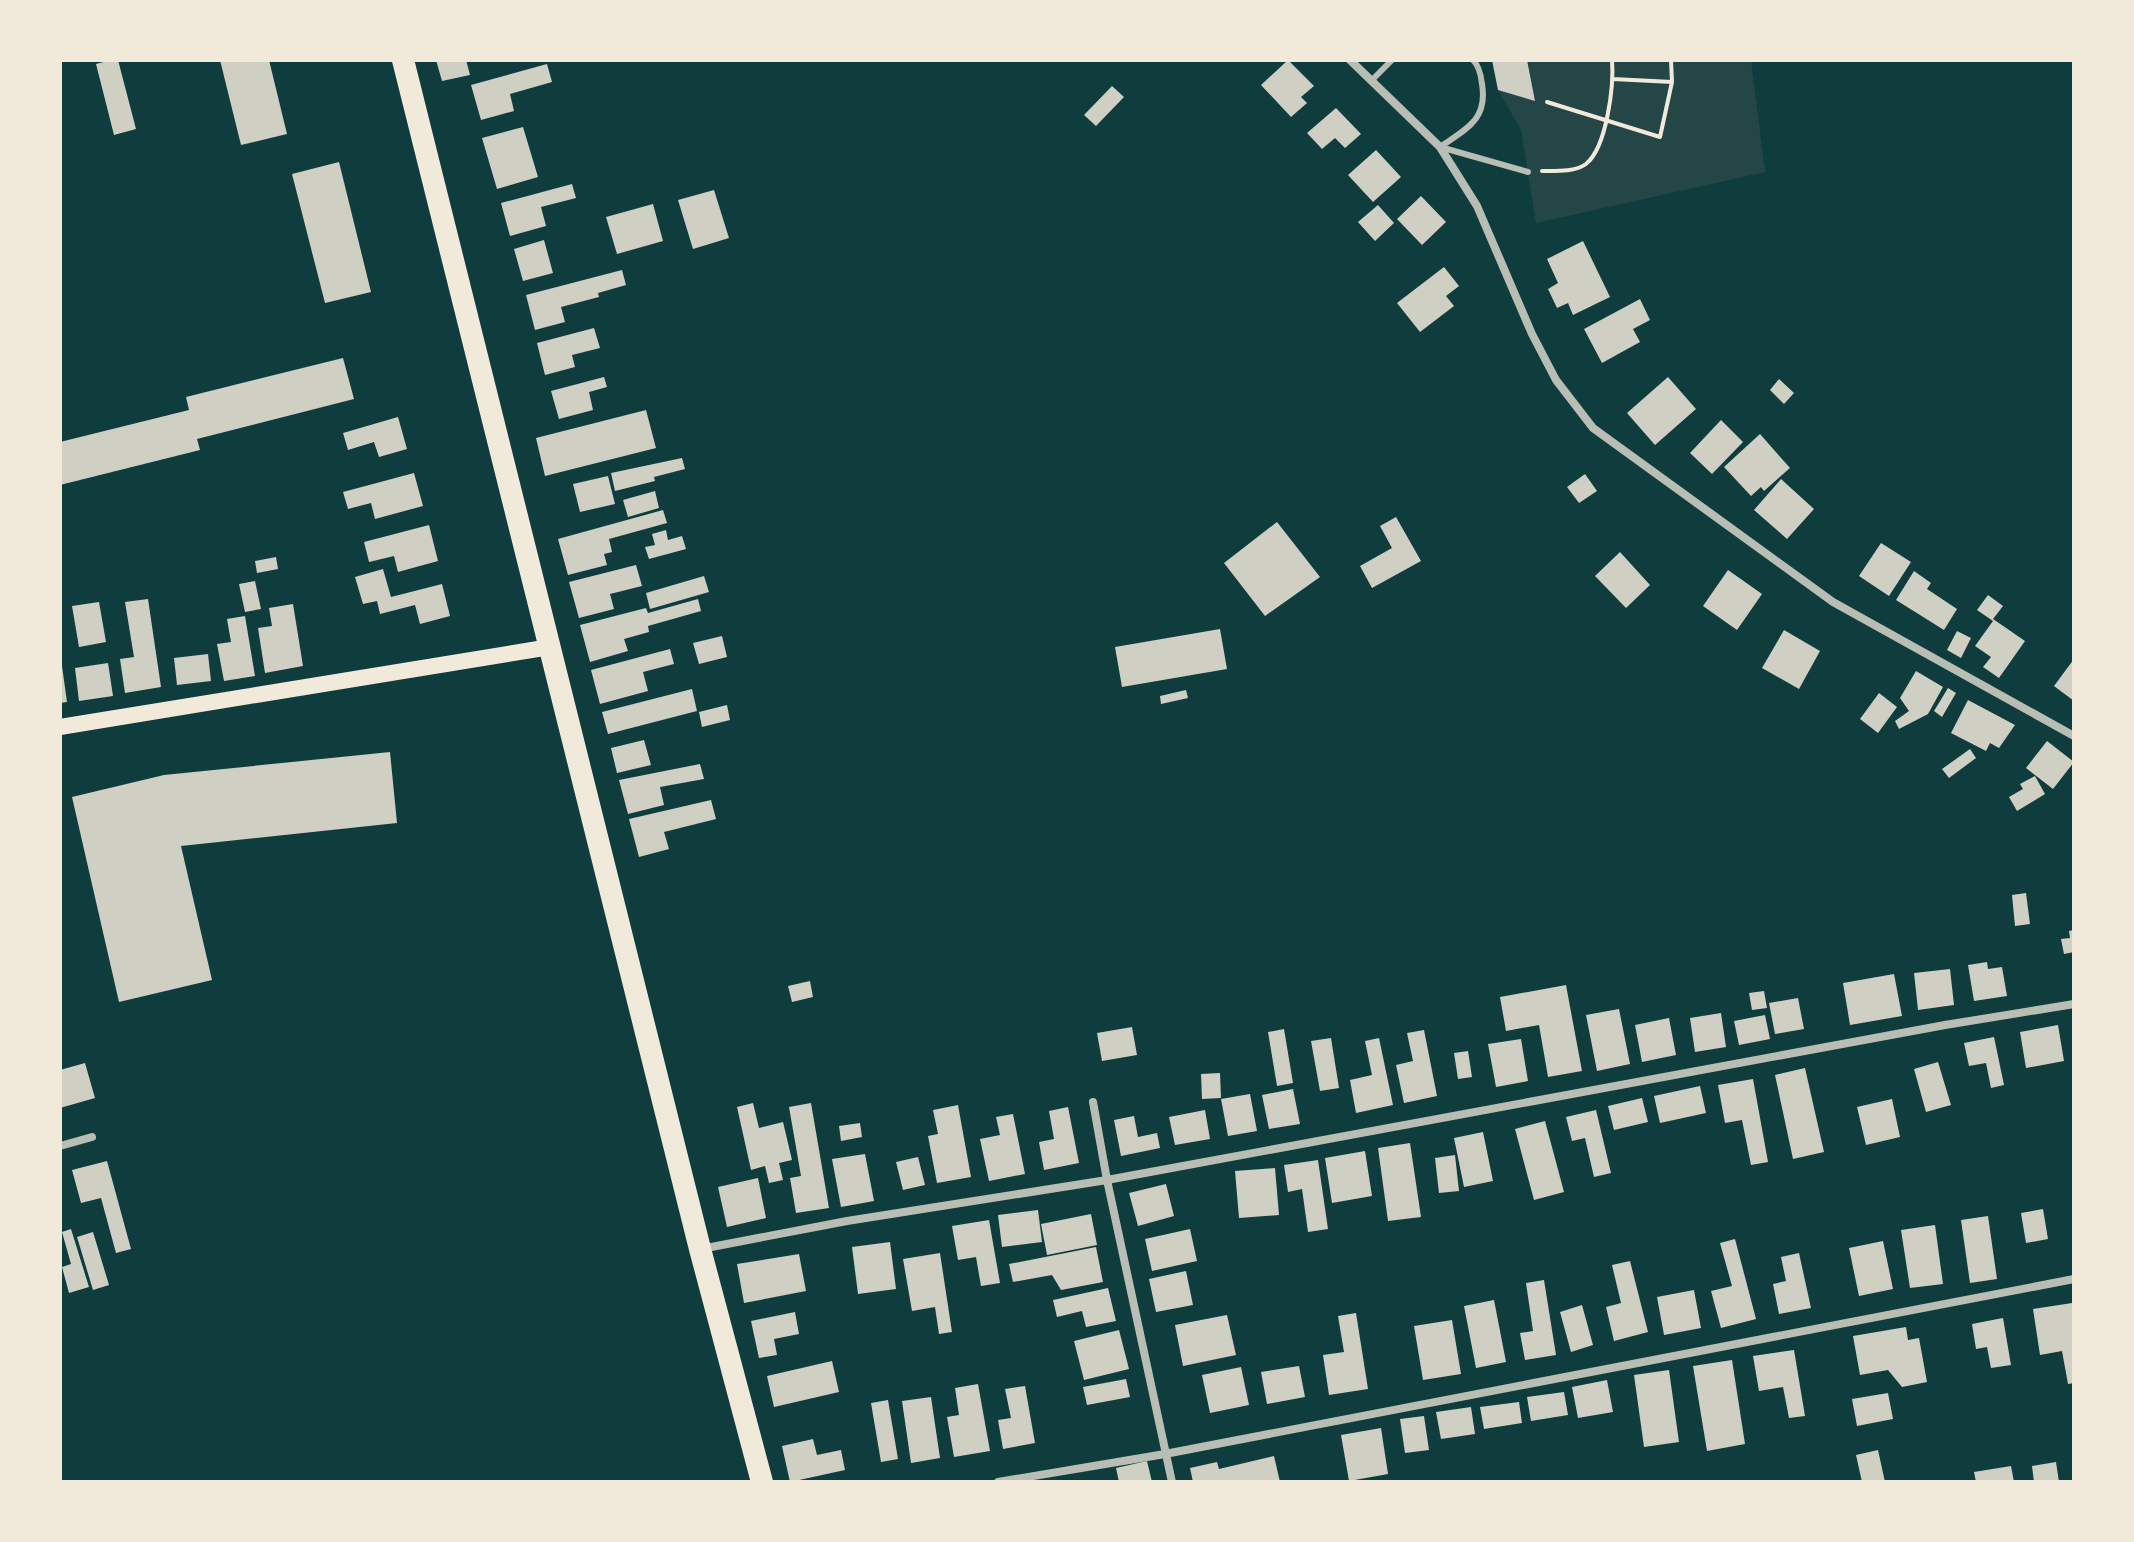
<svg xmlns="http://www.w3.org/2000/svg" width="2134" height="1542" font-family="Roboto,sans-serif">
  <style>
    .green { fill: #244646 }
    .building { fill: #cfcfc3 }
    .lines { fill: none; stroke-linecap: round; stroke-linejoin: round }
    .path { stroke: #f1e9da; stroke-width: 4 }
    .service { stroke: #b8beb3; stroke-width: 6 }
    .minor { stroke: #b8beb3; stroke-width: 8 }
    .secondary { stroke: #f1e9da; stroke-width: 16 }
    .trunk { stroke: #f1e9da; stroke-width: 22 }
  </style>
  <rect width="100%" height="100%" fill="#0f3d3e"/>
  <!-- green -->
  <path class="green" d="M1492,60H1751L1765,172L1536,223L1521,130L1498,90Z"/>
  <!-- building -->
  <path class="building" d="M111,60H118L136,129L114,135L96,64Z
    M220,60H269L287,134L241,145Z
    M436,60H466L470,75L442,81Z
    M1288,60L1314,86L1301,97L1307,103L1291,117L1261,85Z
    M1492,60H1527L1535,101L1498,90Z
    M547,64L552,82L510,94L514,111L481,120L471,85Z
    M1112,86L1124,97L1096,126L1084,115Z
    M1336,108L1361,134L1345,148L1335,138L1322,149L1307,133Z
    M523,127L538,177L497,189L482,138Z
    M1376,150L1401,177L1373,202L1348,175Z
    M339,162L371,292L325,303L292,174Z
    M572,184L576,198L541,207L546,226L510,236L501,203Z
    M714,190L729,238L693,249L678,200Z
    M1421,196L1446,222L1422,245L1397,219Z
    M653,204L663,241L617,254L606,217Z
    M1378,205L1394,223L1375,241L1358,222Z
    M544,240L553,273L523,281L514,249Z
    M1583,241L1610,297L1573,315L1568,303L1557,308L1548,289L1558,283L1547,259Z
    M1444,267L1459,286L1446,296L1454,306L1420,332L1397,303Z
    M622,270L626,285L598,293L599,297L561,307L565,322L535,330L526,295Z
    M1640,299L1650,320L1633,329L1640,342L1602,363L1584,329Z
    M594,328L600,348L572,355L575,367L545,375L537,343Z
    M343,358L354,399L197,439L200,450L60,485V442L189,410L186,397Z
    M604,377L607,387L589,392L593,410L559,419L551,391Z
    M1668,377L1696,409L1655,445L1627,413Z
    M1779,379L1794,393L1784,404L1770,390Z
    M646,410L656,448L545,476L536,438Z
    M398,417L407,449L379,457L374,442L348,450L343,433Z
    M1721,420L1743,442L1712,474L1690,453Z
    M1760,434L1790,468L1764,491L1761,487L1751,496L1724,467Z
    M682,458L685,469L654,477L655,481L615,491L611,473Z
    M414,473L423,506L375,519L371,503L348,509L343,492Z
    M1585,474L1597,491L1579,503L1567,487Z
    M608,476L615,504L580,512L573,484Z
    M1781,479L1814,509L1787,539L1754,510Z
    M655,491L659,508L628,517L623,500Z
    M663,510L667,523L609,539L612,552L604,554L607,565L568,575L558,539Z
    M1396,517L1421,561L1372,588L1360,566L1392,548L1380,526Z
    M1277,522L1320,577L1265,616L1224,563Z
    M429,525L438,561L398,572L394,556L369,562L364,542Z
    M666,530L668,540L682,536L686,549L649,559L645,547L655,545L652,534Z
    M1881,543L1911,562L1889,596L1859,576Z
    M1620,552L1650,585L1626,608L1595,576Z
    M276,557L278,569L257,573L255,561Z
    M636,565L642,586L610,594L614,609L579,618L569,582Z
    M383,569L391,597L442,584L450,616L420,624L415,605L380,614L377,601L363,604L355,577Z
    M1728,570L1762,594L1737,630L1703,606Z
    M1914,571L1931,583L1927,589L1957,609L1944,630L1896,600Z
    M704,576L709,592L650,609L646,593Z
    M255,581L261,609L245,612L239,584Z
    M1988,595L2003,606L1993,619L2025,641L1999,678L1983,667L1991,657L1975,646L1993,621L1977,610Z
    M148,599L161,687L125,693L120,659L134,657L125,602Z
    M698,599L701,611L648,626L649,632L624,639L628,651L590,662L580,625L646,608L648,613Z
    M99,602L106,642L79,647L72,606Z
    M293,604L303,666L265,673L258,628L272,626L269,608Z
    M245,616L255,676L224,681L217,644L231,642L227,619Z
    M1220,629L1227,669L1122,687L1115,647Z
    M1784,630L1820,651L1799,689L1762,668Z
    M1957,631L1971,638L1961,658L1947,650Z
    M722,636L727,657L699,664L693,643Z
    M670,649L674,664L643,672L648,691L600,704L591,670Z
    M208,654L211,681L177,685L174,658Z
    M2074,659V701L2054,686Z
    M108,663L113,696L79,701L75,668Z
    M60,666H62L67,702L60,703Z
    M1916,671L1943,687L1928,714L1899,729L1895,721L1909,711L1900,698Z
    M1948,688L1956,693L1942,717L1934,711Z
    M692,689L697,711L608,734L602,712Z
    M1186,690L1188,698L1161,704L1160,696Z
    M1879,693L1897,707L1878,733L1860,719Z
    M1968,700L2015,725L1999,748L1990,743L1986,751L1951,733Z
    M727,705L730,720L702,727L699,712Z
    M644,740L651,765L617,773L611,748Z
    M2047,741L2074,762L2053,789L2026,768Z
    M1970,749L1976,758L1949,778L1942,769Z
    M390,752L397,823L181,846L212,980L119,1002L72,797L164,775Z
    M700,764L704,779L660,787L664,805L628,814L619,780Z
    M2035,776L2045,794L2017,811L2009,797L2023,789L2020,784Z
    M711,800L716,819L664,832L669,849L639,857L629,819Z
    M2026,893L2030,924L2015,926L2012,895Z
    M2074,930V952L2064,954L2061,939L2070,938L2069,931Z
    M1987,962L1988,969L2002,967L2007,996L1974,1001L1968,965Z
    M1950,969L1954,1005L1918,1010L1914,973Z
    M1894,974L1902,1016L1850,1025L1843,983Z
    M810,981L813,997L792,1002L788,986Z
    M1566,985L1582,1071L1548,1077L1539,1025L1506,1031L1500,997Z
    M1764,991L1767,1008L1752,1010L1749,993Z
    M1798,998L1804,1029L1775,1034L1769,1003Z
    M1619,1009L1630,1064L1597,1071L1586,1015Z
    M1721,1013L1726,1047L1695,1052L1690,1018Z
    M1765,1015L1770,1039L1739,1045L1734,1021Z
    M1669,1018L1676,1055L1642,1062L1635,1025Z
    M2058,1025L2064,1061L2026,1068L2020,1032Z
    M1132,1027L1137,1055L1102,1061L1097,1033Z
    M1284,1029L1293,1083L1277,1086L1268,1032Z
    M1424,1030L1437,1096L1404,1103L1396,1065L1413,1061L1407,1033Z
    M1994,1037L2004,1085L1991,1088L1986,1063L1969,1066L1964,1043Z
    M1331,1038L1339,1088L1320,1091L1311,1041Z
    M1379,1038L1393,1105L1356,1113L1350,1080L1372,1075L1365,1041Z
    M1521,1039L1528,1081L1496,1087L1488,1044Z
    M1468,1051L1472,1077L1458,1079L1454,1053Z
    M1938,1062L1951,1105L1926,1112L1914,1069Z
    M85,1063L95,1098L60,1108V1070Z
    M1805,1068L1824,1152L1793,1159L1775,1075Z
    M1220,1073L1221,1098L1202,1099L1201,1074Z
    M1753,1079L1768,1162L1751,1165L1742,1120L1725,1123L1718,1085Z
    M1700,1086L1706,1113L1660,1123L1654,1096Z
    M1293,1089L1300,1124L1269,1129L1262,1095Z
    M1250,1094L1257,1131L1228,1136L1221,1099Z
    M1642,1098L1648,1122L1614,1130L1608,1106Z
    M1892,1099L1900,1137L1866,1145L1857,1107Z
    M753,1103L759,1128L783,1122L792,1160L779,1163L783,1180L769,1183L765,1166L751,1170L737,1107Z
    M811,1103L829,1208L796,1213L790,1178L801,1176L789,1107Z
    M958,1105L971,1177L937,1183L928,1136L938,1134L933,1110Z
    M1068,1107L1079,1163L1044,1170L1039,1142L1054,1139L1049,1111Z
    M1205,1110L1210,1139L1175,1145L1169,1117Z
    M1596,1110L1611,1173L1594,1177L1585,1138L1572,1141L1566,1117Z
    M1013,1114L1025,1174L989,1181L980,1139L1000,1135L996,1117Z
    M1134,1116L1138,1137L1157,1133L1160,1148L1121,1156L1114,1120Z
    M1545,1121L1564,1192L1534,1200L1515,1129Z
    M860,1123L862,1137L841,1141L839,1126Z
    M1483,1132L1493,1181L1464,1187L1454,1138Z
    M1410,1143L1421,1217L1388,1221L1378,1148Z
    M1365,1151L1372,1196L1332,1203L1325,1158Z
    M865,1154L874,1201L841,1207L832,1159Z
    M1455,1155L1459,1191L1439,1193L1435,1158Z
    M918,1157L925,1185L903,1190L896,1162Z
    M1318,1160L1328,1229L1308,1232L1302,1189L1288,1192L1284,1165Z
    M107,1161L131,1249L116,1253L101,1198L81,1203L72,1170Z
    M1275,1168L1279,1215L1239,1218L1235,1171Z
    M758,1178L766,1218L727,1227L718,1187Z
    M1166,1184L1174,1216L1138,1226L1129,1193Z
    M2043,1209L2048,1239L2026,1243L2021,1213Z
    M1038,1210L1042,1242L1002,1247L998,1215Z
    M1091,1214L1097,1245L1047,1255L1041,1224Z
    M1988,1216L1997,1279L1970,1283L1961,1220Z
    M989,1220L1000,1283L981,1286L976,1257L958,1260L952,1226Z
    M1935,1225L1943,1284L1910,1288L1901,1230Z
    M71,1229L89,1287L69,1293L62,1267L71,1264L62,1232Z
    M1190,1229L1197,1261L1152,1271L1145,1239Z
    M93,1232L109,1285L93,1290L77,1237Z
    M1735,1239L1756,1319L1721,1328L1711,1291L1732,1286L1720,1243Z
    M1883,1241L1893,1289L1859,1296L1849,1248Z
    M890,1242L896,1289L858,1294L852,1247Z
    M1096,1247L1103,1282L1061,1290L1052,1275L1013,1282L1009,1264Z
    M940,1253L952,1332L939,1334L935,1307L912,1311L903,1259Z
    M1799,1253L1811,1308L1779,1314L1773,1284L1786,1281L1781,1257Z
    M799,1254L806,1291L744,1303L737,1264Z
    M1630,1261L1648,1332L1614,1341L1606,1307L1621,1303L1612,1265Z
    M1186,1271L1193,1305L1156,1312L1149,1279Z
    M1544,1280L1556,1355L1525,1360L1520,1333L1533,1331L1526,1283Z
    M1108,1288L1116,1321L1086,1327L1082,1311L1057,1317L1053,1300Z
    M1694,1290L1701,1328L1664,1335L1657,1297Z
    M1494,1300L1506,1362L1476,1368L1464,1306Z
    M2072,1303L2074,1383L2068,1384L2062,1351L2040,1355L2033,1309Z
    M1582,1305L1593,1345L1571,1352L1560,1312Z
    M795,1312L799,1334L774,1339L777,1355L759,1358L751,1321Z
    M1356,1313L1368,1389L1329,1395L1323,1355L1344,1352L1338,1316Z
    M1227,1315L1236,1355L1183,1366L1175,1325Z
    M2003,1318L2011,1365L1991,1368L1987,1347L1976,1349L1972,1324Z
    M1452,1320L1461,1374L1423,1380L1414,1326Z
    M1906,1327L1908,1340L1919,1338L1927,1382L1902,1387L1888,1370L1860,1375L1853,1336Z
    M1119,1330L1129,1369L1084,1380L1074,1341Z
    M1794,1350L1805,1416L1789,1418L1783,1387L1759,1391L1753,1356Z
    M1732,1360L1745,1444L1707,1451L1693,1366Z
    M832,1361L839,1392L774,1407L767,1376Z
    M1299,1366L1305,1397L1267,1404L1261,1372Z
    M1241,1367L1249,1405L1210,1413L1202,1375Z
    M1669,1370L1679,1442L1644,1447L1634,1375Z
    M1126,1379L1130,1397L1087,1405L1083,1387Z
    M1607,1380L1613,1412L1578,1418L1572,1387Z
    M978,1384L990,1451L954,1457L947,1417L959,1415L955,1388Z
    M1025,1386L1035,1443L1003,1449L998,1420L1011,1418L1005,1389Z
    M1564,1392L1568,1415L1531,1421L1527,1397Z
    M1888,1393L1893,1419L1857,1426L1852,1399Z
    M931,1397L940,1458L911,1463L902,1401Z
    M888,1400L898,1459L881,1462L871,1403Z
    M1519,1402L1522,1423L1484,1429L1480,1407Z
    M1471,1407L1475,1434L1441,1439L1436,1412Z
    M1424,1416L1429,1450L1405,1453L1400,1419Z
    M1381,1428L1388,1474L1349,1481L1341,1435Z
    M813,1439L817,1455L841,1450L845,1470L790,1482L782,1446Z
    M1878,1450L1885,1482H1862L1856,1455Z
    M1274,1456L1280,1482H1193L1190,1468L1217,1462L1219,1469Z
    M1147,1461L1152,1482H1119L1116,1468Z
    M2056,1462L2059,1482H2034L2032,1466Z
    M2011,1466L2014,1482H1976L1974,1472Z"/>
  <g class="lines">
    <!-- path -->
    <path class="path" d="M1613,79L1672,82
      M1547,102L1660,137L1672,82L1671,60
      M1542,171C1556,171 1575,172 1586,164C1607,147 1614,85 1612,60"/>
    <!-- service -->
    <path class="service" d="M1473,60C1479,66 1481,75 1482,84C1488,120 1466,129 1440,147L1528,172
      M1371,81L1392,60"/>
    <!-- minor -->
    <path class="minor" d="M1350,60L1440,147L1477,206L1532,334L1556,380L1593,428L1833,602L2074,736
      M1093,1102L1107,1180L1172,1482
      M60,1146L92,1137
      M701,1249L847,1221L1107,1180L1945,1025L2074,1004
      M998,1482L1165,1454L2074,1279"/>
    <!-- secondary -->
    <path class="secondary" d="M60,727L550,647"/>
    <!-- trunk -->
    <path class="trunk" d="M403,60L700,1249L762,1482"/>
  </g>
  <!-- border -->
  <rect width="2134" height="1542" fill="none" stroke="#f1e9da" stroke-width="124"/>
</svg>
